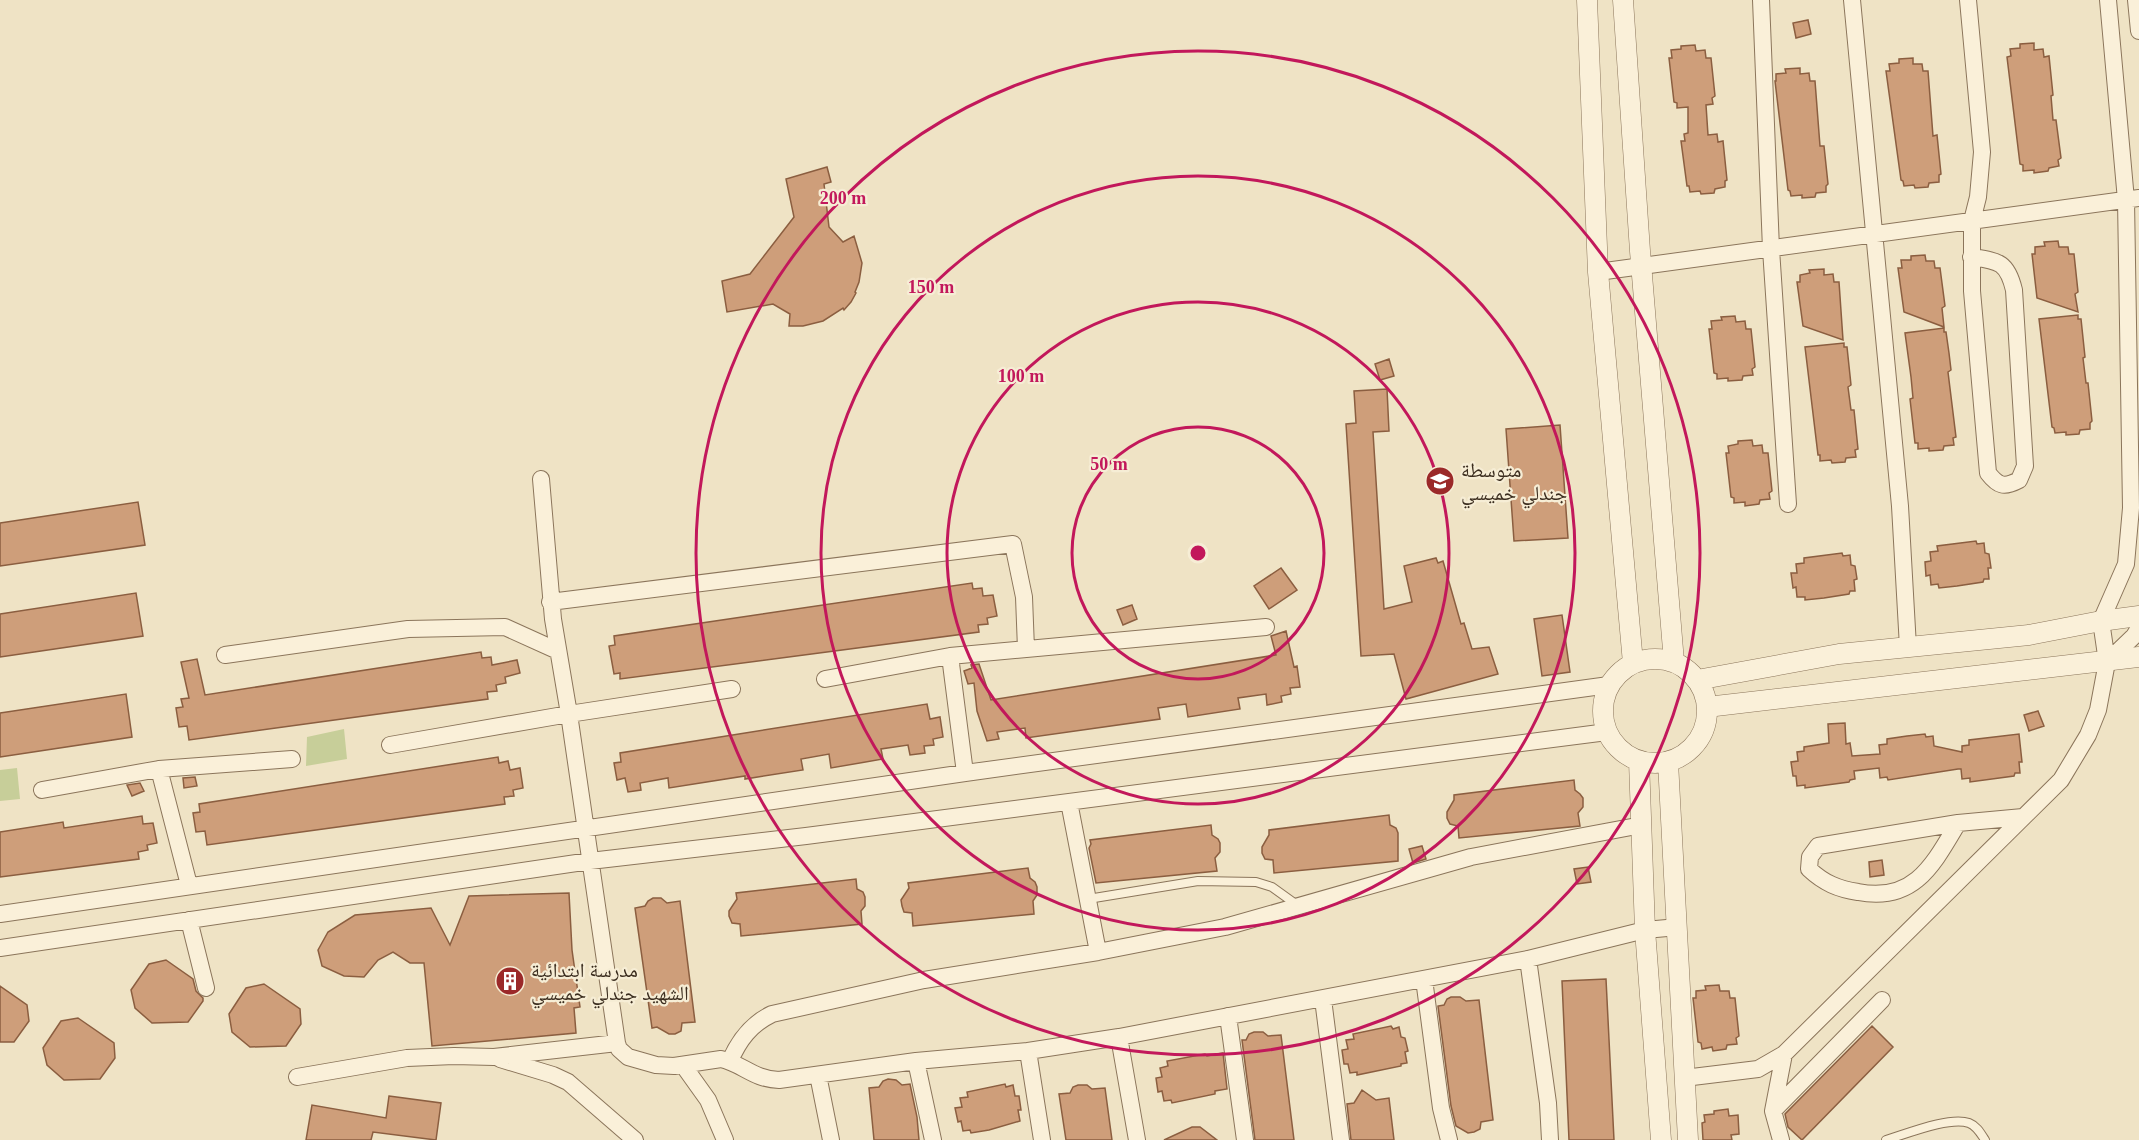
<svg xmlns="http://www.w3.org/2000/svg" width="2139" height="1140" font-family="'Times New Roman','Noto Naskh Arabic',serif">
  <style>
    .green { fill: #c7ce99 }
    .building { fill: #ce9e7a; stroke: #8b5e40; stroke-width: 1.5 }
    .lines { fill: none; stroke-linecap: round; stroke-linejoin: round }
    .service-casing { stroke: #8b755b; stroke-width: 10 }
    .minor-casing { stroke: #8b755b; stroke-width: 18 }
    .tertiary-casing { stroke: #8b755b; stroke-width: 21 }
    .service { stroke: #faf0d9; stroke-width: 8 }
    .minor { stroke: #faf0d9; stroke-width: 16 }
    .tertiary { stroke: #faf0d9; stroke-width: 20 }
    .ring { fill: none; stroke: #c2185b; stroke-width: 3 }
    .labels { text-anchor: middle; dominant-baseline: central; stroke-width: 4.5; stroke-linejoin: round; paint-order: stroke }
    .poi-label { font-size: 20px; fill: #3b2d1f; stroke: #f6edd5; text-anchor: start }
    .centre { fill: #c2185b; stroke: #f6edd5; stroke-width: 3 }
    .ring-label { font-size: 18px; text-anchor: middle; font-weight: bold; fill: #c2185b; stroke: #f6edd5; stroke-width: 4.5; stroke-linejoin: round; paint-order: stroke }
  </style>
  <rect width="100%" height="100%" fill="#efe3c5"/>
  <!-- green -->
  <path class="green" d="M344,729L347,759L306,766L307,737Z
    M17,768L20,799L0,801V770Z"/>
  <!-- building -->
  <path class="building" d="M1808,20L1811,34L1796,38L1793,23Z
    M2034,43V50L2043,49L2044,57L2049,56L2053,95L2051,96L2053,120H2056L2061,158L2058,160L2059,166L2049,168L2048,171L2034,173V170L2023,171V165L2020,164L2007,57L2011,56L2010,49L2020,48V44Z
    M1695,45L1696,51L1705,50L1706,58H1711L1715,96L1712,98L1713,104L1706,105L1708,135L1717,134L1718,142L1723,141L1727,180L1725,181V187L1715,189L1714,193L1701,194L1700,191L1690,192L1689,186H1687L1681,141H1685L1684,134L1688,133V107L1677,108V103L1674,102L1669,58H1672L1671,50L1681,49V46Z
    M1913,58V64H1922L1923,71H1928L1933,136L1937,135L1941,174L1939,175V182L1929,183L1928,187L1915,188L1914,185L1904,186L1903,181L1901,180L1886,71H1890L1889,64L1899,63V59Z
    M1800,68V74L1809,73L1810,81H1815L1820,146H1824L1828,184L1826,186V192L1816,193L1815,197L1802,198V195L1791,196L1790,191L1788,190L1775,81H1776V74L1786,73L1785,69Z
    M827,167L831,182L824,184L829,227L843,242L854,236L862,263L859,282L855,292L856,293L851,302L844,310L843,308L823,321L803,326H789L790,314L773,304L727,312L722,281L750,274L794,217L786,179Z
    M2058,241L2059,247H2068L2069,254H2074L2078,292L2075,294L2078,312L2037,298L2032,254H2035V247L2045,246L2044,242Z
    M1925,255L1926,261H1934L1935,268H1940L1945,306L1942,308L1944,327L1904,312L1898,268H1902L1901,260H1911V256Z
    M1824,269V275L1833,274L1834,282H1839L1843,340L1803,326L1797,282H1800V275L1810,273L1809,270Z
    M2078,315V319H2081L2085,357L2083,358L2086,383H2088L2092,421L2090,423V429L2080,430L2079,434L2066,435V432L2055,433L2054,428L2052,427L2039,319Z
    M1735,316L1736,322L1745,321L1746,329H1751L1755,367L1752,369L1753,375L1743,376L1742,380L1728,381V378L1717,379V374L1714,373L1709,329H1712L1711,321L1722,320L1721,317Z
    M1944,328V332H1946L1949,353L1951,370L1948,372L1956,437L1953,438L1954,445L1944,446L1943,450L1929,451V448L1918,449V443H1915L1910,399L1913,398L1911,377L1905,333Z
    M1844,343V347H1847L1851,385L1848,387L1851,410H1854L1858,449L1855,450L1856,457L1846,458L1845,462L1832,463L1831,460L1820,461V455H1818L1805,347Z
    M1389,359L1394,376L1380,380L1375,364Z
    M1387,389L1389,431L1373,432L1384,609L1412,602L1404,566L1436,558L1438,563L1443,561L1461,624L1464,623L1472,649L1489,647L1498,674L1406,699L1394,654L1361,656L1346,424L1356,423L1354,391Z
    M1560,425L1568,538L1514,541L1506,429Z
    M1752,440L1753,446L1762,445L1763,453H1768L1772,491L1769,493L1770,499L1760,500L1759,504L1745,506V502L1734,503V498L1731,497L1726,453H1729L1728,446L1738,444V441Z
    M138,502L145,545L0,566V523Z
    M1976,541L1977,544L1984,543L1985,553L1989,554L1991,568H1988L1989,579H1984L1983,582L1957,586L1939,588L1938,584L1931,585L1930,575L1926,576L1925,562L1931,561L1930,552L1938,551L1937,546Z
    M1842,553L1843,556L1850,555L1851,565L1855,566L1857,579L1854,580L1855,591H1850L1849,594L1824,598L1805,600V597H1797L1796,587L1793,588L1791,573H1797L1796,564L1804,563V558Z
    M1281,568L1297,590L1269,609L1254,586Z
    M972,583L973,589L982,588L983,596L993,595L997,616L987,618L988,624L978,625L979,632L620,679V673L614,674L609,646L615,645L614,636Z
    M136,593L143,636L0,657V614Z
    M1132,605L1137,619L1123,625L1117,610Z
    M1562,615L1570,672L1542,676L1534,619Z
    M1286,631L1294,667L1297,666L1300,687L1290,688L1291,694L1281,696L1282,702L1267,705L1266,694L1238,698L1240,709L1188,717L1186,704L1158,708L1160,719L1026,738L1025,728L997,732L999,739L987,741L977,711L974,683L968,684L964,671L972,668L971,665L979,664L991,700L1276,655L1271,636Z
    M481,652L482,658L491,657L492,665L517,660L520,673L505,677L506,683L496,685L497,691L487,692L488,699L189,740L187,726L179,727L176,708L183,707L181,699L189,698L181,662L197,659L205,695Z
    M126,694L132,737L0,757V713Z
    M927,704L930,719L940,717L943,737L933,739L934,745L924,746L925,753L910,755L908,745L881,749L883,759L831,768L829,754L801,759L803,770L745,779V776L669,788L668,778L640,783L641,790L628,792L625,778L617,780L614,763L621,762L620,753Z
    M2038,711L2044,726L2029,731L2024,715Z
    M1845,723L1846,744L1850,743L1852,756L1880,754L1879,745L1887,744V739L1907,736L1925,734L1926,737L1933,736L1934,746L1962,752V746L1969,745V740L2019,734L2022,762H2019L2020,773H2015L2014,776L1970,782V778L1962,779L1961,769H1958L1888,780L1887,777L1880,778L1879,768L1854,771L1855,779L1850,780L1849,782L1805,788V785L1797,786L1796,776H1793L1791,762L1798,761L1797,752L1804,751V747L1829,743L1828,724Z
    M498,757L499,763L508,761L510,770L520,768L523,788L513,790L514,796L504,797L505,804L207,845L205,831L196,832L193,813L200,812L199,804Z
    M195,777L197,786L184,788L183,778Z
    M1574,780L1575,790L1580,794L1583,798V807L1578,813L1580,826L1459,838L1458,826L1450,824L1447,818V812L1454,800V795Z
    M140,783L144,791L132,796L127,785Z
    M1389,815L1390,825L1396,828L1398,833V861L1274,873L1273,860L1265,859L1262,853V847L1269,835V830Z
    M142,816L143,824L153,823L157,843L147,845L148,850L138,852L139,859L0,877V832L63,822L64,828Z
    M1211,825L1212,835L1218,839L1220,843V852L1215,858L1217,871L1096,883L1089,848L1091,844L1090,840Z
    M1422,846L1426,859L1413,863L1409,849Z
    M1882,860L1884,875L1870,877L1869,862Z
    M1588,867L1591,882L1577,884L1574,869Z
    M1028,868L1030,878L1035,882L1037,887V895L1033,901L1034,914L913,926L912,913L904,912L902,906L901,900L909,888L908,883Z
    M856,879L857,889L863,892L865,897V906L861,911L862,924L741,936L740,924L732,923L729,916V911L737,899L736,893Z
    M569,893L572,950L580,1007L574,1008L576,1033L432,1046L424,963H410L393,952L378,960L364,977L344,976L322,966L318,950L328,932L355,915L431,908L450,945L469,896Z
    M653,898H661L667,903L680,901L695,1022L682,1023L681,1031L675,1034H669L657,1027L652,1028L635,908L645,906L648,901Z
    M166,960L193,979L196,991L203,998V1001L188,1022L152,1023L135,1008L131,990L149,964Z
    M1606,979L1614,1140H1569L1562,981Z
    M264,984L300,1009L301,1024L286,1046L250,1047L232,1032L229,1014L246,988Z
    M1719,985L1720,991H1729L1730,998H1735L1739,1036L1736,1038L1737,1044L1727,1045L1726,1049L1713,1051L1712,1047L1702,1049L1701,1043L1698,1042L1693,998H1696V991L1706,990L1705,986Z
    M0,986L27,1005L29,1021L14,1042H0Z
    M1451,997H1460L1466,1001L1479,1000L1493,1120L1481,1122L1480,1129L1474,1132L1468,1133L1456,1126L1451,1106L1438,1006L1444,1005L1447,999Z
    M78,1018L114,1043L115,1058L100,1079L64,1080L47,1065L43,1048L61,1021Z
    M1391,1026L1393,1029L1399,1027L1401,1037L1405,1038L1408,1051L1405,1052L1407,1063L1401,1064V1066L1357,1075V1072L1350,1073L1348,1064H1344L1342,1050L1348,1049L1346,1040L1354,1039L1353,1034Z
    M1872,1026L1893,1047L1802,1140L1788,1127L1785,1114Z
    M1254,1032H1263L1268,1036L1281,1035L1294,1140H1255L1242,1040H1246L1249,1034Z
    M1223,1053L1227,1089L1215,1091V1094L1172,1103L1171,1100L1164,1101L1162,1091L1158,1092L1156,1078L1162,1077L1160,1068L1168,1066L1167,1061L1205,1054L1207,1056Z
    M888,1079L896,1080L902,1085L910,1084L917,1117L919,1140H874L869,1088L879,1087L883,1081Z
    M1005,1084L1006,1087L1013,1085L1015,1096H1019L1021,1110H1018L1020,1121L989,1130L971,1133L970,1130L963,1131L961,1121L958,1122L955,1108L962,1107L960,1098L968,1097L967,1092Z
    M1078,1085H1087L1092,1089L1105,1088L1112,1140H1066L1059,1094L1070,1093L1073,1087Z
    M1362,1090L1376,1100L1389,1098L1394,1140H1351L1347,1104L1354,1103Z
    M389,1096L441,1103L436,1140L373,1132L371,1140H306L312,1105L386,1118Z
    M1728,1109L1729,1116L1738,1115L1739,1134L1731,1135L1732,1140H1703L1702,1123L1705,1122L1704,1115L1714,1114V1111Z
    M1192,1127H1200L1217,1140H1164Z"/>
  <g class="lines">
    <!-- service casing -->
    <g class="service-casing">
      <path id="service" d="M1088,899L1198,881L1256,882L1272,887L1297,905
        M1886,1140C1906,1134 1950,1116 1969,1123C1977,1126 1981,1134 1985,1140"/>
    </g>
    <!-- minor casing -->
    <g class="minor-casing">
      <path id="minor" d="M1761,0L1771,249L1788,504
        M1852,0L1900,506L1908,647
        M1968,0L1982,152L1978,197L1972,221V291L1988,473C1998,486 2004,488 2019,480L2025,466L2014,290C2007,261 1998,261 1971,257
        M2136,0L2139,31
        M1598,272L2139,198
        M541,479L553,619L569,714L617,1043L619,1049L628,1057L656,1065L674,1066L721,1059C743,1064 753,1079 779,1080L916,1061L1028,1051L1119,1037L1528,959L1645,930L1678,927
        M550,602L1013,544L1024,597L1026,649
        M225,655L408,629L505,627L558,651
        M950,656L1266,627
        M2107,662L2134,636L2139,628
        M825,679L950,656L965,773
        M390,745L569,714L732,689
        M42,790L159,769
        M1069,802L1098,952
        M1958,823C1933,865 1914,903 1858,892C1838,889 1824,883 1809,869L1810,857L1818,846L1958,823L2023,817
        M189,885L159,769L292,759
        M0,914L965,773L1609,685
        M189,920L206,988
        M0,948L590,861L806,836L1607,732
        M1528,959L1548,1103L1550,1140
        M1424,979L1441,1108L1449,1140
        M1323,999L1341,1140
        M1228,1016L1245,1140
        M1119,1037L1137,1140
        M1028,1051L1042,1140
        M500,1059L553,1075L568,1082L635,1140
        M730,1061C739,1040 751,1024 772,1014L924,980L1098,952L1225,927L1471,857L1642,825
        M916,1061L933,1140
        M683,1065L708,1100L725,1140
        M818,1075L831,1140
        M297,1077L407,1058L454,1056L494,1057L617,1043
        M1684,1078L1758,1069L1784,1054L2061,780L2088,735L2098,710L2107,662L2101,621L2126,564L2131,508L2126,200L2108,0
        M1773,1111L1882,1000
        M1781,1140L1773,1111L1784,1054"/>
    </g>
    <!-- tertiary casing -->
    <g class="tertiary-casing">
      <path id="tertiary" d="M1587,0L1598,272L1633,663
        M1623,0L1640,251L1674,662
        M1603 711a52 52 0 1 1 104 0a52 52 0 1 1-104 0Z
        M1697,680L1839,654L2029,635L2101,621L2139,616
        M1707,707L2139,657
        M1639,761L1645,930L1661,1140
        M1668,762L1688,1140"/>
    </g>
    <!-- service -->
    <use href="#service" class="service"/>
    <!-- minor -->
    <use href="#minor" class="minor"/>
    <!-- tertiary -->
    <use href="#tertiary" class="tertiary"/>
  </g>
  <!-- distance rings -->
  <g class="ring">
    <circle cx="1198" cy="553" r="126"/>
    <circle cx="1198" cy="553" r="251"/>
    <circle cx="1198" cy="553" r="377"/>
    <circle cx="1198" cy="553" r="502"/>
  </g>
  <!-- icons -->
  <defs>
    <g id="school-disc" transform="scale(1.5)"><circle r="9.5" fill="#9b2929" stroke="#f6edd5"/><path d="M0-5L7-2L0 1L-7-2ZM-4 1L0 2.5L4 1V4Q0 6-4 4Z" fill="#fff"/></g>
    <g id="building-disc" transform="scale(1.5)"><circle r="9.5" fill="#9b2929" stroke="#f6edd5"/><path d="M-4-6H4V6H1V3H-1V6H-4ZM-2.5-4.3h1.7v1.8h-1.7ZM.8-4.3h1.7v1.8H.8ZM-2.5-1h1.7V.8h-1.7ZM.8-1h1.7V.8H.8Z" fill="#fff"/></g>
  </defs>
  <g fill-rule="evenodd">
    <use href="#school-disc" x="1440" y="481"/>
    <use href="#building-disc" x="510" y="981"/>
  </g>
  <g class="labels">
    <!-- poi labels -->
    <g class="poi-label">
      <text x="1461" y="470">متوسطة<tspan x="1461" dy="23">جندلي خميسي</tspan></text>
      <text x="531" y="970">مدرسة ابتدائية<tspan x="531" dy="23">الشهيد جندلي خميسي</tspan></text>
    </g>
  </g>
  <circle cx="1198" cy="553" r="9" class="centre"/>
  <g class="ring-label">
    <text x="843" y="204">200 m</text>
    <text x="931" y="293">150 m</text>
    <text x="1021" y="382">100 m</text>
    <text x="1109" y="470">50 m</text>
  </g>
</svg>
